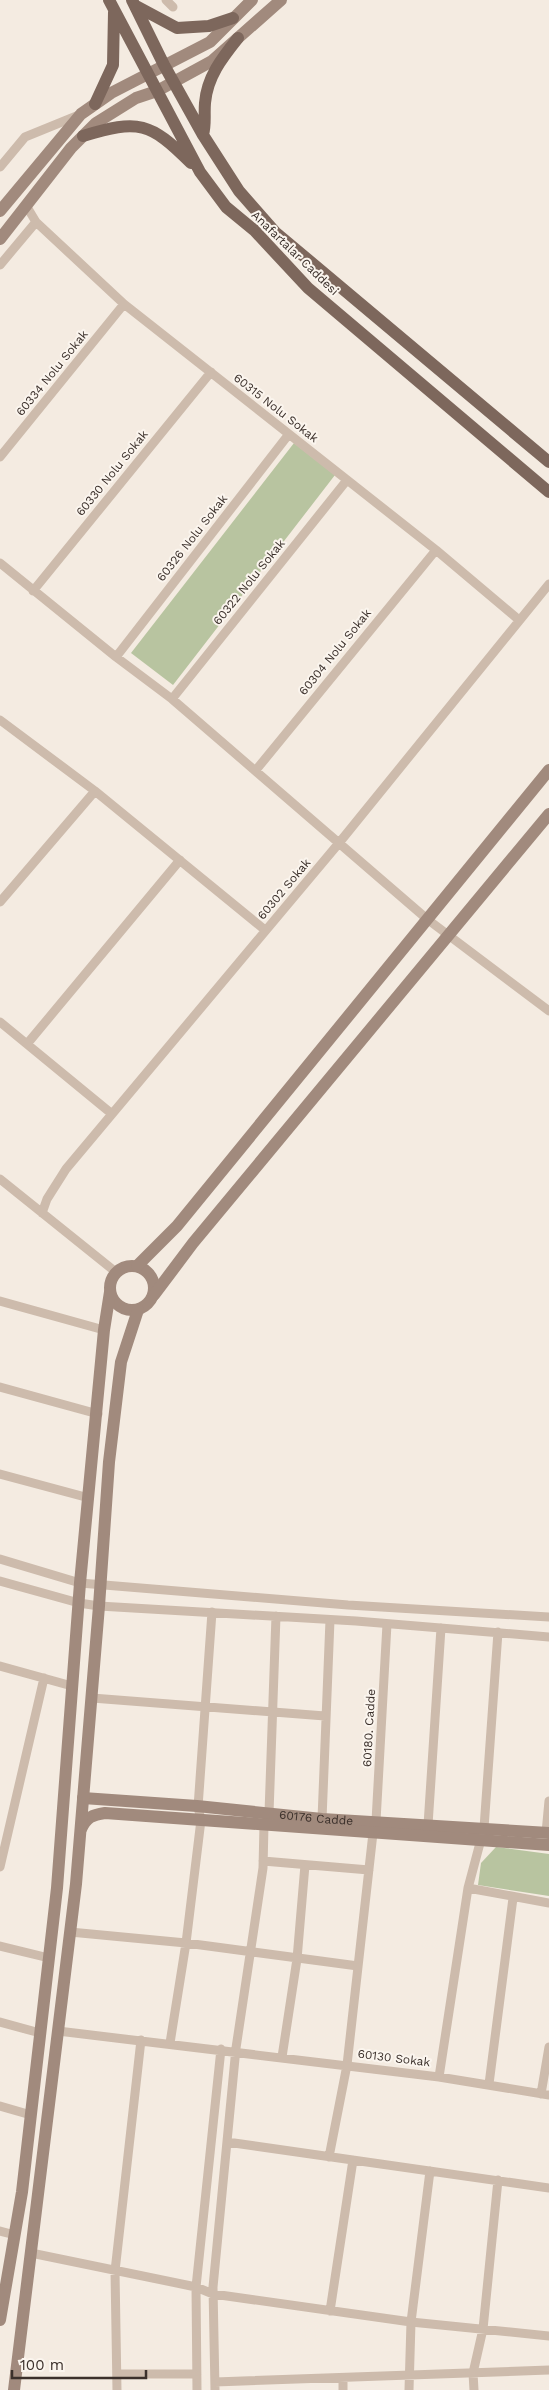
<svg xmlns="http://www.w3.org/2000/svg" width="549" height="2390" font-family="'Work Sans',sans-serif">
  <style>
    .green { fill: #b8c4a0 }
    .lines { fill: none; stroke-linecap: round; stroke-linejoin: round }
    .street { stroke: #cdbbac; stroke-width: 9 }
    .secondary { stroke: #a18a7d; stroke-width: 12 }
    .primary { stroke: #7d675c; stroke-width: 12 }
    .labels { text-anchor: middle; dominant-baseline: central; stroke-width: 4; stroke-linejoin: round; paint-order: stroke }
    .street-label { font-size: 12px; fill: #3b302b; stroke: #fbf5ee }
  </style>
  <rect width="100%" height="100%" fill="#f4ebe1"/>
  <!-- green -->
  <path class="green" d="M294,443L335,475L173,685L131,653Z
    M496,1847L549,1854V1896L478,1885L481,1863Z"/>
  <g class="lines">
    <!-- street -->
    <path class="street" d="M166,0L173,7
      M0,167L25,137L79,115
      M27,207L36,222L124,304L436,550L519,620
      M0,265L36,222
      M0,457L124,304
      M0,563L116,657L172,699L427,919L549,1011
      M33,591L211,372
      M116,657L289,434
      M172,699L347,480
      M0,720L95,791L265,930
      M256,770L436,550
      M0,902L95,791
      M0,1022L112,1114
      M27,1044L180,860
      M0,1179L117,1273
      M42,1213L47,1199L66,1169L339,843L549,584
      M0,1301L104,1330
      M0,1387L98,1414
      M0,1474L89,1498
      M0,1559L80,1583L348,1605L549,1617
      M0,1581L79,1603L99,1606L356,1621L549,1637
      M0,1666L72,1686
      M92,1698L325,1716
      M322,1819L330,1620
      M428,1825L441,1628
      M546,1833L549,1801
      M263,1861L369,1870
      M0,1867L44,1678
      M468,1888L549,1903
      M70,1932L186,1943L358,1966
      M0,1946L49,1958
      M0,2022L40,2033
      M58,2031L439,2077L549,2095
      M170,2043L186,1943L201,1820L198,1807L212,1612
      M282,2057L297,1959L305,1865
      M439,2077L468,1888L484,1828L498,1632
      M489,2084L513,1898
      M541,2094L549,2047
      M0,2106L31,2115
      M227,2142L549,2188
      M329,2157L347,2065L373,1833L376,1821L387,1624
      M0,2231L15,2235
      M31,2253L196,2287L213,2294L411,2322L549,2336
      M330,2311L353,2160
      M117,2374H197
      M343,2378V2390
      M215,2382L549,2370
      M117,2390L115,2271L141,2040
      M197,2390L196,2287L221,2049
      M215,2390L213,2287L236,2048L263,1868L264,1825L269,1813L276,1616
      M409,2390L411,2322L430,2171
      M474,2390L473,2373L483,2329L498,2180"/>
    <!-- secondary -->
    <g class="secondary">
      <path d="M0,211L81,114L111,93L210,42L252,0"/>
      <path d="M0,239L71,148L96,123L136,98L157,91L212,61L281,0"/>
      <circle cx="132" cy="1288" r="22"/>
      <path d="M137,1266L177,1226L549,770"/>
      <path d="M154,1295L193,1243L549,814"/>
      <path id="s1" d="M83,1798L197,1806L322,1819L549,1833"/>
      <path d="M81,1829C87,1817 92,1815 105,1813L549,1845"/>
      <path d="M0,2320L22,2192L57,1888L80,1583L104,1330L110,1292"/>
      <path d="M14,2390L76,1884L99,1606L109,1462L121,1362L138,1310"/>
    </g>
    <!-- primary -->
    <path class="primary" d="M109,0L200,172L226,207L254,230L308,288L549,492
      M132,0L164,65L203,135L239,191L275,232L549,462
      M136,6L177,28L209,26L233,18
      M95,104L113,65L114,12
      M203,135C206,123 204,115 205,103C207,77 222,58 238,38
      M83,136C139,119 150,122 191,163"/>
  </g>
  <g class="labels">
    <!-- street labels -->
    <g class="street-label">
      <text transform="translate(295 253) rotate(44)">Anafartalar Caddesi</text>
      <text transform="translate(52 373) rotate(-51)">60334 Nolu Sokak</text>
      <text transform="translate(276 408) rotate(38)">60315 Nolu Sokak</text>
      <text transform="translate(112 473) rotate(-51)">60330 Nolu Sokak</text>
      <text transform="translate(192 538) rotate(-52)">60326 Nolu Sokak</text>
      <text transform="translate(249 582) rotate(-51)">60322 Nolu Sokak</text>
      <text transform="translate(335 652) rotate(-51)">60304 Nolu Sokak</text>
      <text transform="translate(284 889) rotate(-50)">60302 Sokak</text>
      <text transform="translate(369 1728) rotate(-87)">60180. Cadde</text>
      <text stroke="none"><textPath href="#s1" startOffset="234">60176 Cadde</textPath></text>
      <text transform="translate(394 2058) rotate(7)">60130 Sokak</text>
    </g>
  </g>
  <!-- scale -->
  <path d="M12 2370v8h134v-8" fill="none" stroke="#3b302b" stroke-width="2.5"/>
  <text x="20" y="2370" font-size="15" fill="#3b302b" stroke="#fbf5ee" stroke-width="4" paint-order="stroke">100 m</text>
</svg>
